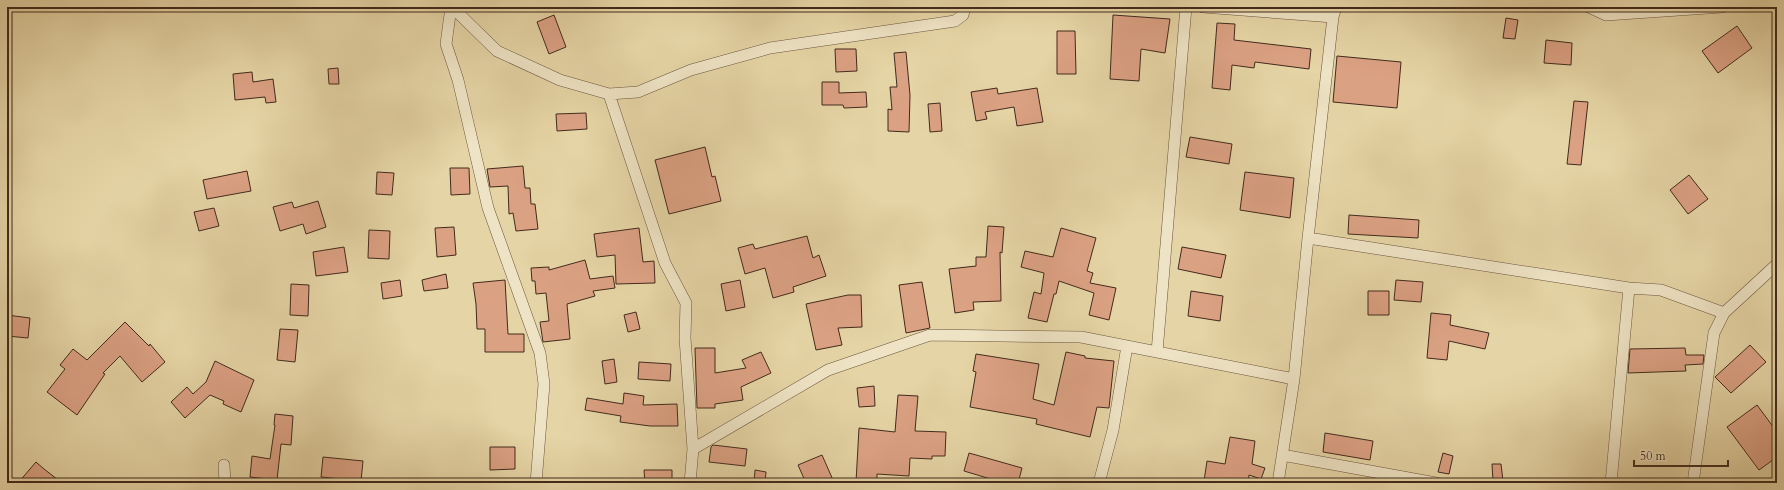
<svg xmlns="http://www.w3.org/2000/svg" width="1784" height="490" font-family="Cardo,serif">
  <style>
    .building { fill: #dba183; stroke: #432a1b }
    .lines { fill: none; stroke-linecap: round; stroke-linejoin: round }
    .street-casing { stroke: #6c543e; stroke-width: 12 }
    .street { stroke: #eee3c4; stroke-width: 11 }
  </style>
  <rect width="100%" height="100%" fill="#e5d4a5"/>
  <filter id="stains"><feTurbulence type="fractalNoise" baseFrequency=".005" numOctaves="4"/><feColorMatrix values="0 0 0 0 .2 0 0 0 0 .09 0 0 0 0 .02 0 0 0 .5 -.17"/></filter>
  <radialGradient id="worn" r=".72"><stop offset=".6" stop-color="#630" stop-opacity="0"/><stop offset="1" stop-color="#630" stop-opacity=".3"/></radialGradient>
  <!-- building -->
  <path class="building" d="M554,15L566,47L549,54L537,22Z
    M1113,15L1170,19L1165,53L1141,49L1139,81L1110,79Z
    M1506,18L1518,20L1515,39L1503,38Z
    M1217,23L1235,24L1234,40L1311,49L1309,69L1255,62L1254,68L1232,65L1230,90L1212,88Z
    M1737,26L1752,48L1718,73L1702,51Z
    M1057,31H1075L1076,74H1057Z
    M1546,40L1572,43L1571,65L1544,63Z
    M835,49H856L857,71L836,72Z
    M906,52L910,95L909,132L888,131V109L892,110L890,87H897L894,53Z
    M1337,56L1401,62L1397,108L1333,102Z
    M338,68L339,84H329L328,69Z
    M252,72L253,82L273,79L276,102L266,103L265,97L235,100L233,74Z
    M822,82H839V93L866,92L867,107L844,108L843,105H822Z
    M997,88L998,94L1037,88L1043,122L1017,126L1014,107L985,112L987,119L976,121L971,92Z
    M1574,101L1588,102L1581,165L1567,164Z
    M940,103L942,131L930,132L928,104Z
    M586,113L587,129L557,131L556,114Z
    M1190,137L1232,144L1229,164L1186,157Z
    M705,147L712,177L715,176L721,201L669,214L655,160Z
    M523,166L525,188H530L531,204H535L538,229L516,231L513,213L509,214L508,186L490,187L487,169Z
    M450,168H469L470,194L451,195Z
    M247,171L251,191L207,199L203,180Z
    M377,172L394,173L392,195L376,194Z
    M1245,172L1294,178L1290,218L1240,210Z
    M1689,175L1708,199L1688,214L1670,190Z
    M318,201L326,227L306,234L303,224L280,231L273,207L292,202L294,208Z
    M214,208L219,226L199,231L194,212Z
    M1349,215L1419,220L1418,238L1348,234Z
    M988,226L1004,227L1002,253L1000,252L1001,301L973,302L974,310L955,313L949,269L976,266V257H986Z
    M454,227L456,255L437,257L435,228Z
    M639,228L643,262L654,261L655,283L616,284L615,255L597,257L594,234Z
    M1061,228L1096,238L1087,271L1093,273L1090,283L1116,288L1109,320L1089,315L1094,293L1059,281L1056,294H1054L1047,322L1028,318L1034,292L1041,294L1044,273L1021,267L1025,251L1053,257Z
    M369,230L390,231L389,259L368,258Z
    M807,236L813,258L819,255L826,276L793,287L794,292L773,298L765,268L745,274L738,248L753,244L755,249Z
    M344,247L348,272L316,276L313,252Z
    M1182,247L1226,255L1221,278L1178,269Z
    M585,260L590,279L613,276L615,288L593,291L595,296L567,304L570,339L543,342L540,322L549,321L546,293L536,294L535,281H532L531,268L549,267V270Z
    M446,274L448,288L424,291L422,280Z
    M400,280L402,296L383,299L381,283Z
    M505,280L508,334H524V352H485V329H477L476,304L473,283Z
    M740,280L745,307L726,311L721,284Z
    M1396,280L1423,282L1421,302L1394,300Z
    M922,282L930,328L906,333L899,285Z
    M291,284L309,285L308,316L290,315Z
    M1191,291L1223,296L1220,321L1188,316Z
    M1368,291H1389V315H1368Z
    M848,295H861L862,327L838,328L842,345L816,350L806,304Z
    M636,312L640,329L628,332L624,315Z
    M1431,313L1451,315L1450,325L1489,333L1485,349L1449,341L1447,360L1427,358Z
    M7,315L30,318L28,338L7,336Z
    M125,322L149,346L150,344L165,362L142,382L120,356L103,373L105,374L77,415L47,392L65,369L60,365L73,349L87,360Z
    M280,329L298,330L295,362L277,360Z
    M1750,345L1766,362L1731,393L1715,377Z
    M695,348H715V373L746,368L742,360L761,352L771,373L741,387L743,400L715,404V408H697Z
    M1685,348L1686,355H1704L1703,364L1685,365L1686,371L1628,373L1630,349Z
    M1066,352L1085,356V358L1114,361L1109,408L1097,407L1090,437L1036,424L1037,419L970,407L976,372L973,371L976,354L1039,364L1033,399L1054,405Z
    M614,359L617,382L605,384L602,361Z
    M215,361L254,380L241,412L223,404L224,401L210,395L185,418L171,402L187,387L193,394L206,382Z
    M639,362L671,364L670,381L638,379Z
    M874,386L875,406L859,407L857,388Z
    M624,393L644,396L643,405L677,404L678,426H650L620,422L621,416L585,410L587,398L623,404Z
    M898,395L918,396L915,431L946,432L945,456H932V459L910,458L909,476L877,474V483L856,482L859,428L895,432Z
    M1757,405L1777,432V457L1759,470L1727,427Z
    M275,414L293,416L291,445L281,444L277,480L250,477L252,456L270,459L275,425H274Z
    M1325,433L1373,441L1370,460L1323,452Z
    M1230,437L1255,441L1252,464L1265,468L1261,479L1249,475L1248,483H1219L1204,481L1207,461L1225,464Z
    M713,445L747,449L745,466L709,462L711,447Z
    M490,447H515V469L490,470Z
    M969,453L1022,468L1018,483H1004L964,471Z
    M1443,453L1453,456L1449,474L1438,472Z
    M822,455L833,480L826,483H806L798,465Z
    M323,457L363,461L361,481L321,477Z
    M36,462L44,469L62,483H18Z
    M1492,464H1501L1503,481H1493Z
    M644,470H672V483H645Z
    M755,470L766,472L765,483H754Z"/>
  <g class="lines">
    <!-- street casing -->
    <g class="street-casing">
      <path id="street" d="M451,7L446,44L458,80L488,208L540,353L544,384L536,483
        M452,7L497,51L560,80L609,94L638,92L691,70L770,48L955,21L963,15L965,7
        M1203,7L1333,17
        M1589,7L1606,15L1722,7
        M609,94L665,263L686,303L685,338L693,449L690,483
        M1308,238L1629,288L1661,290L1724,313
        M1157,352L1186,7
        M693,449L828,370L930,335L1081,337L1294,379
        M1282,455L1436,483
        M224,465L225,483
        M1099,483L1113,430L1127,346
        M1278,483L1294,379L1308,238L1333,17L1336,7
        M1611,483L1629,288
        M1693,483L1714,333L1724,313L1777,264"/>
    </g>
    <!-- street -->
    <use href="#street" class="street"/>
  </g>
  <!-- margin -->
  <rect width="1784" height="490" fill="none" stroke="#e5d4a5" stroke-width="24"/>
  <rect x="8" y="8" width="1768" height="474" fill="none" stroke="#432a1b" stroke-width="2"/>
  <rect x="12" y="12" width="1760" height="466" fill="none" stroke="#432a1b"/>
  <!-- scale -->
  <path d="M1634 460v6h94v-6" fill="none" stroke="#432a1b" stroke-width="2"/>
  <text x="1640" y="460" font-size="12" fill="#432a1b" stroke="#eee3c4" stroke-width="3" paint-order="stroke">50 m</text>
  <rect width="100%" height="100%" filter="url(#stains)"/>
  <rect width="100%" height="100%" fill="url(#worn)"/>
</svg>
